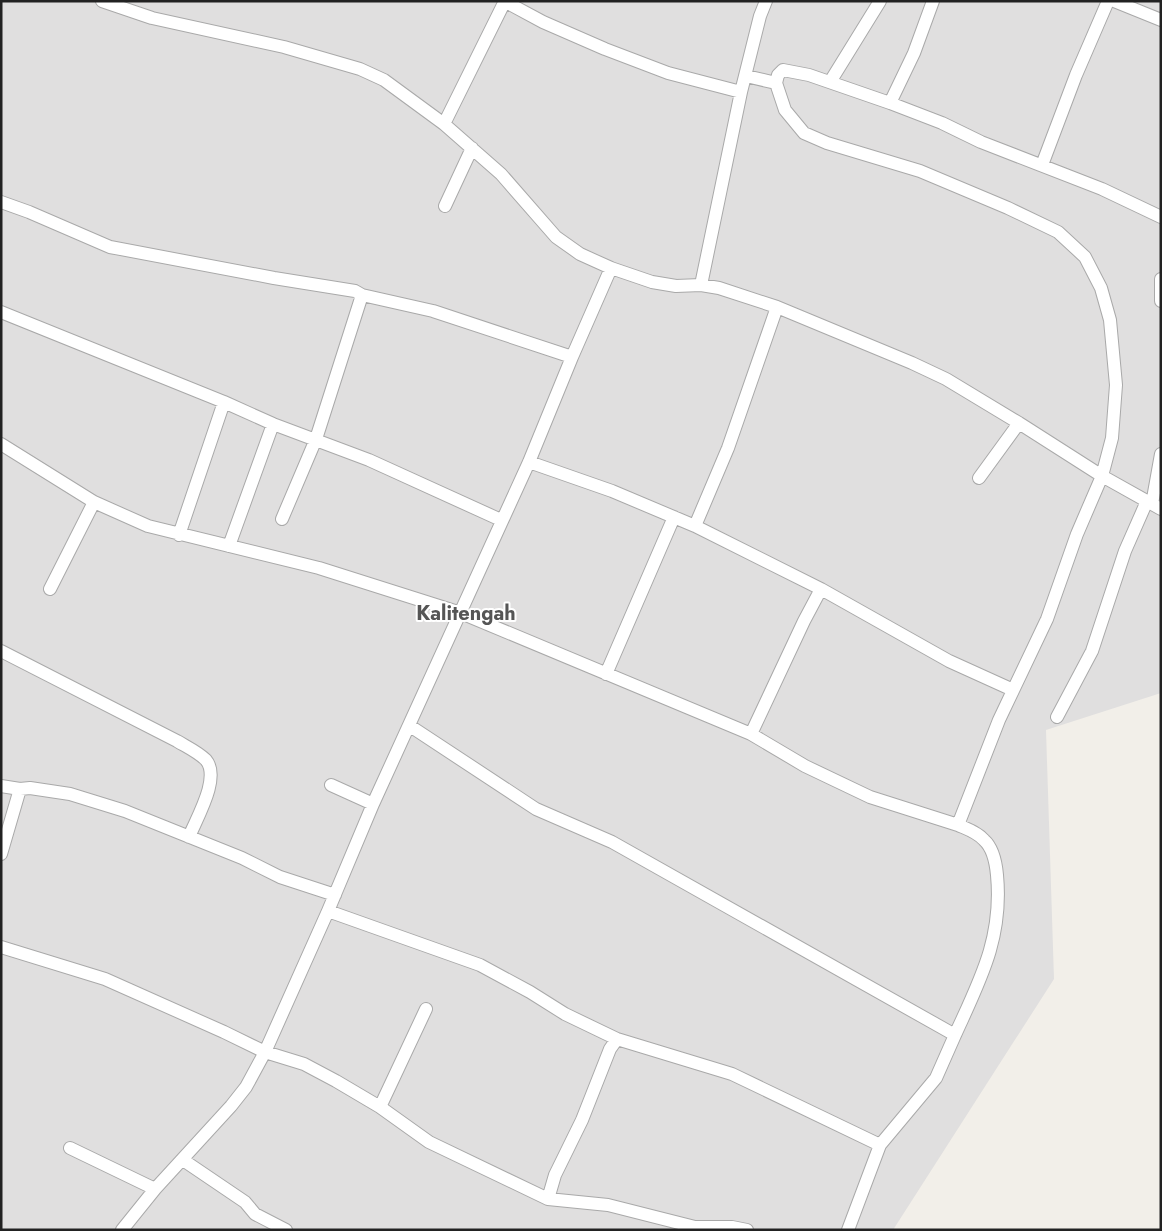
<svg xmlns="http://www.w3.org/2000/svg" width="1162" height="1231" font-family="Jost,sans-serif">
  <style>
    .residential { fill: #e0dfdf }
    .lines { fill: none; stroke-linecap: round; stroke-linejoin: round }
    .minor-casing { stroke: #a9a9a9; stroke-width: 14 }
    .minor { stroke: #fff; stroke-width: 12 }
    .labels { text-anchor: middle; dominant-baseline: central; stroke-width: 4; stroke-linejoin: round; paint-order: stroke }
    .quarter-label { font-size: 20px; font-weight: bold; fill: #555; stroke: #fff }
  </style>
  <rect width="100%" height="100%" fill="#f2efe9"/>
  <!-- residential -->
  <path class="residential" d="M1,1H1161V693L1046,730L1054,979L893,1230H1Z"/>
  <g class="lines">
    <!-- minor casing -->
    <g class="minor-casing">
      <path id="minor" d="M102,1L152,18L284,47L360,69L384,80L444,124L501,174L556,237L580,254L611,268L652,282L676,286L701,285L719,288L777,307L912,363L946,379L1019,423L1102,476L1161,509
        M504,1L543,22L605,49L668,73L741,92
        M1114,1L1161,20
        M746,76L776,83
        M830,82L880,1
        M890,103L914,53L933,1
        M444,124L504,3
        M1042,165L1076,75L1108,1
        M1,202L29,212L110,247L274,278L355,291L362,295L433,311L572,357
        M445,206L472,148
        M1161,279V301
        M701,285L741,92L760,16L766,1
        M1,312L224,402L273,424L369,460L501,520
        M1,444L94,502L148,526L319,568L461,613L751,734L805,766L870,797L958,825L999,720L1047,619L1077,534L1102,476L1112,438L1116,385L1110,320L1101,288L1085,257L1058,232L1008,208L920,171L827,143L804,133L785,110L776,83L778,75L783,70L809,75L890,103L942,123L981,142L1102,189L1161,217
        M529,462L612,491L695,526L821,589L949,661L1013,690
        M979,478L1019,423
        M1152,504L1161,454
        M282,519L316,439L362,295
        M695,526L728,448L777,307
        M179,535L224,402
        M229,546L273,424
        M50,589L94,502
        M1,651L177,741C187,747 198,752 206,760C221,778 196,819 189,837
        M606,674L674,517
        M1057,717L1092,651L1125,551L1147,501
        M410,726L536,809L612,842L955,1035C980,980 1003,938 997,875C996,864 993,848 984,840C977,832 967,829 958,825
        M751,734L804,621L821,589
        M331,785L373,804
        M1,786L20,789L30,788L70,794L125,811L242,858L280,877L335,895
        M1,854L20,789
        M328,911L480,965L530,992L565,1014L617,1039L732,1074L880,1145
        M1,947L105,979L224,1032L265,1052L304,1064L336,1081L380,1107L429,1142L548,1199L608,1205L695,1227H732L747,1230
        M380,1107L426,1009
        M70,1148L155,1189
        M183,1160L245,1202L255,1214L286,1230
        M548,1199L555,1175L582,1120L610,1049L617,1039
        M122,1230L155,1189L231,1106L246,1087L265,1052L328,911L373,804L529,462L572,357L611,268
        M848,1230L880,1145L936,1078L955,1035"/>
    </g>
    <!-- minor -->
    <use href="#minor" class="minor"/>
  </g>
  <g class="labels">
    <!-- quarter labels -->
    <g class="quarter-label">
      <text x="466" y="613">Kalitengah</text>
    </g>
  </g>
  <!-- border -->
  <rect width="1162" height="1231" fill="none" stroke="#222222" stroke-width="5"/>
</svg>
